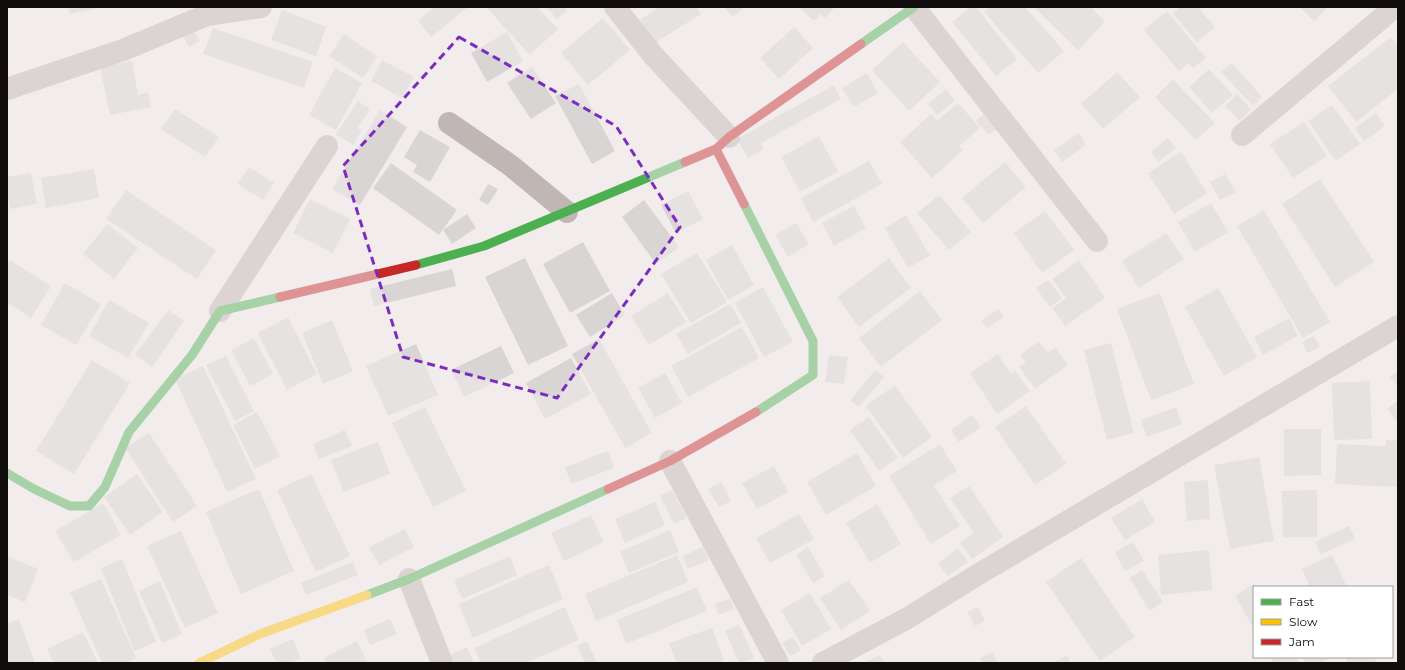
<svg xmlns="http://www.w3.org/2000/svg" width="1405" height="670" font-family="Montserrat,sans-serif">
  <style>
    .building { fill: #d9d5d4 }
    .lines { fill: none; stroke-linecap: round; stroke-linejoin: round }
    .street { stroke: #c0b7b4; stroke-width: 22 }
    .fast { stroke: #4caf50; stroke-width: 9 }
    .slow { stroke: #ffc107; stroke-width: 9 }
    .jam { stroke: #c62828; stroke-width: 9 }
    .marked { fill: none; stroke: #7b2cbf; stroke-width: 3; stroke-dasharray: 8 5; stroke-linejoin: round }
  </style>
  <rect width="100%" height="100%" fill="#f2edec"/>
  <!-- building -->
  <path class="building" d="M68,7H98V8L70,14Z
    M434,7H468L431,37L418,21Z
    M486,7H537L558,29L530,55Z
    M546,7H564L567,11L557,19Z
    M660,7H696L701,14L655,43L640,20Z
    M724,7H744L733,17Z
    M799,7H833L834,8L825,18L821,14L814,21Z
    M971,7H976L1017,59L996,76L952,22Z
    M990,7H1025L1064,51L1038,73L984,12Z
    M1034,7H1091L1105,22L1078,50Z
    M1180,7H1198L1215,27L1197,42L1173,14Z
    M1299,7H1328L1314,21Z
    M282,10L326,27L316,56L271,40Z
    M1167,11L1206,58L1193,68L1189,63L1179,71L1144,30Z
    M603,18L630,50L588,85L561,53Z
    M794,27L813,48L779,79L760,58Z
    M192,28L200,41L189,47L182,35Z
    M213,28L313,62L304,88L203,54Z
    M507,32L523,61L487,82L471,53Z
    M344,34L377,56L363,78L329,56Z
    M1391,37L1398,46V89L1356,122L1328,86Z
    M903,42L940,82L909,111L872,70Z
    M382,60L414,77L402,98L371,81Z
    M132,61L138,95L148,92L151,107L110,115L100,67Z
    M1232,63L1262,97L1253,106L1221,72Z
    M532,67L556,103L531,119L507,83Z
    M335,68L362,83L336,130L309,115Z
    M1209,69L1233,95L1212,113L1189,87Z
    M1117,72L1140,97L1103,129L1081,104Z
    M867,73L878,93L854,107L842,88Z
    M1173,79L1215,123L1196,140L1155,97Z
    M579,84L615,151L592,164L555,96Z
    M834,85L841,99L761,143L764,149L748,158L737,139Z
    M946,89L955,101L937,115L928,104Z
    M1237,94L1251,109L1240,121L1225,106Z
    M358,101L370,109L358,128L362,130L353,145L336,134Z
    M958,103L980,128L959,146L963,150L932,178L900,142L931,114L937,121Z
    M1332,105L1360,144L1336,161L1308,121Z
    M175,109L219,137L205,157L161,129Z
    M380,110L407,127L360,205L332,189Z
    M988,110L1001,125L989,135L976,121Z
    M1376,113L1385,126L1364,141L1355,128Z
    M1304,122L1327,156L1293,178L1270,144Z
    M420,130L450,147L430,182L413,172L417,165L404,157Z
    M1079,133L1086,145L1062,162L1054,150Z
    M819,136L838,172L800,192L781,157Z
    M1168,138L1176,148L1158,162L1151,152Z
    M1181,152L1207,193L1174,214L1148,173Z
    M869,161L882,184L813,222L801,198Z
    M1005,162L1026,187L983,223L962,198Z
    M391,163L457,210L439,235L373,188Z
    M249,167L274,183L263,200L238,184Z
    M94,169L99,198L46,208L41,178Z
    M31,173L37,204L10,209L7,193V177Z
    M1225,174L1236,192L1220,200L1210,182Z
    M1320,179L1374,262L1335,287L1282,204Z
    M488,184L498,189L488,205L479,200Z
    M126,190L216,250L197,279L106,219Z
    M688,191L703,219L676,233L661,205Z
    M939,195L971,232L949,250L917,213Z
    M310,199L350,219L333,253L293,233Z
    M644,200L679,247L656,264L622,217Z
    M1211,203L1228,232L1195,252L1178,222Z
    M854,206L866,228L834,246L822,223Z
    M1264,210L1330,322L1303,338L1237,226Z
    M1045,211L1074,250L1042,273L1014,233Z
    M467,214L476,228L452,244L443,230Z
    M906,215L930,256L908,268L885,228Z
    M796,223L809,244L788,257L775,235Z
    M107,224L138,248L114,279L83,254Z
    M1166,233L1184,259L1139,288L1122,261Z
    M583,242L610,291L570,313L543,264Z
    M732,245L754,285L728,300L706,260Z
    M697,253L727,302L691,323L661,274Z
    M525,258L568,346L528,365L485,277Z
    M889,258L911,288L859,327L837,297Z
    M10,260L51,286L31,318L7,302V266Z
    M1079,260L1105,298L1065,326L1052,308L1066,298L1052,279Z
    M452,269L456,286L374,306L370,289Z
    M1048,280L1062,298L1050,307L1036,288Z
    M65,283L101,304L76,345L41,325Z
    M763,287L793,342L764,357L735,303Z
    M1218,288L1257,357L1224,376L1185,307Z
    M920,291L942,320L881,367L859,338Z
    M612,293L625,315L590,337L576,315Z
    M668,293L686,322L649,345L631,316Z
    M1160,293L1194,384L1151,400L1117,309Z
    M109,300L149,323L128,358L89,336Z
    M730,304L741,323L688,354L676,334Z
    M999,309L1004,317L987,328L982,320Z
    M168,310L184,321L152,367L135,355Z
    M288,317L317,374L287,390L258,333Z
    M1289,318L1298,336L1263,355L1254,337Z
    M332,320L353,371L323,384L302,333Z
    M742,327L759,358L688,397L671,366Z
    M1314,336L1320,347L1307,353L1302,342Z
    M254,338L273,374L250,386L231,350Z
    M599,339L652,433L625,448L572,354Z
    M1039,341L1048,353L1055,347L1068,365L1035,389L1019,367L1026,363L1020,355Z
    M1111,343L1134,433L1107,440L1084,350Z
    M416,344L438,395L388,416L366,366Z
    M501,346L514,373L464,397L451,370Z
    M998,354L1011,374L1015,370L1030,391L997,414L970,373Z
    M829,355L848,357L844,384L825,382Z
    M226,356L254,411L235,421L206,365Z
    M571,358L591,394L545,419L526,383Z
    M92,360L130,383L74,474L36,451Z
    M203,366L256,479L227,492L175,379Z
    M875,370L884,377L859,407L850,401Z
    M1398,371V386L1390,377Z
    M665,373L682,403L655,418L638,388Z
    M1370,381L1372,439L1334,440L1332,383Z
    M895,385L932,437L903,458L866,406Z
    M1398,400V423L1387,409Z
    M1026,406L1066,464L1035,485L995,427Z
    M425,407L466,491L433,507L392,423Z
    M1176,407L1182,424L1147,437L1141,420Z
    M257,412L280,456L255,469L233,425Z
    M972,415L981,427L959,442L951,430Z
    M869,417L898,458L879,471L850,430Z
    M1284,429H1321V475L1284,476Z
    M345,430L352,446L319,459L313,444Z
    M149,433L197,506L173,522L125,448Z
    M1386,440H1398V487L1335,484L1337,444L1386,446Z
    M378,442L390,474L344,492L331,460Z
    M940,444L957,471L934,485L960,526L931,544L889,476Z
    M608,451L614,468L571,484L565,467Z
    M857,453L876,486L826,515L807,482Z
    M1259,457L1274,541L1230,549L1214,465Z
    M774,466L788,492L757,509L742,483Z
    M137,474L163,512L130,535L104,497Z
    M311,474L350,556L316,572L277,490Z
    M1208,480L1210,519L1187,521L1184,482Z
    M721,482L731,501L719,507L708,489Z
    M969,486L1003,537L972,559L960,543L974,533L950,498Z
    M259,489L294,571L241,594L206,512Z
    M672,490L687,518L674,524L660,496Z
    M1317,490V537H1283L1282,491Z
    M1142,499L1155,522L1125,540L1111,518Z
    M655,502L665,525L625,543L615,519Z
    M103,503L121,535L74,562L55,531Z
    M877,504L901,544L870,563L846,523Z
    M799,514L814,539L770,563L756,538Z
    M591,515L604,542L564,561L551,533Z
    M1349,526L1355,539L1321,554L1315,542Z
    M405,529L414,547L379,565L369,547Z
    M670,530L679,552L629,573L620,552Z
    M181,531L218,613L185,628L147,546Z
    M1133,542L1144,561L1125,571L1115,552Z
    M703,547L709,560L688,569L683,556Z
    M808,547L825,576L813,583L796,555Z
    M958,548L968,562L948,576L938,563Z
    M1209,550L1212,590L1161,595L1158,555Z
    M677,555L688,582L596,621L585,594Z
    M1332,555L1347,587H1310L1302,569Z
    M7,556L38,569L25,602L7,595Z
    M510,556L517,575L462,599L454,580Z
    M1081,558L1135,637L1100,661L1046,582Z
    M122,559L156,642L134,651L101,568Z
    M353,562L358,575L306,595L301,583Z
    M549,565L563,599L473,638L459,604Z
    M1142,570L1163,602L1150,611L1129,578Z
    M101,579L136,658L126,663H102L70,592Z
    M849,580L870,611L841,630L820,598Z
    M160,581L182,634L162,643L139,591Z
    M1254,584L1255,587H1254V629L1235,596Z
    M697,587L707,611L626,644L617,620Z
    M810,593L831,629L802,646L781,610Z
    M730,598L734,609L718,615L715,604Z
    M565,607L579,640L526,663H481L474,648Z
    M978,607L985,621L975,626L967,612Z
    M19,619L35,663H7V624Z
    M390,619L397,634L370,645L364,630Z
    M739,624L754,658L743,663H739L725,631Z
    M712,628L724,660L716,663H676L669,643Z
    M83,632L98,663H54L47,649Z
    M793,637L801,650L790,656L782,643Z
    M293,639L301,658L290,663H276L270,649Z
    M357,641L368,663H326L324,658Z
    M587,641L597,663H585L577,646Z
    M467,647L474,663H453L449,655Z
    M992,652L998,663H983L980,658Z
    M880,655L885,663H864Z
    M1067,655L1071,663H1052Z
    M1270,657H1296L1299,663H1274Z
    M1302,657H1332L1321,663H1305Z
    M1345,657H1374L1377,663H1348Z"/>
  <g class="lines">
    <!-- street -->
    <path class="street" d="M615,7L653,55L729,137
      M914,7L1097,241
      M7,89L123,50L207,15L261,7
      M449,123L510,165L567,212
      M1242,135L1395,7
      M220,311L327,146
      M670,461L778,663
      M409,579L442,663
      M823,663L906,619L982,572L1398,326"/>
    <!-- fast -->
    <path class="fast" d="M861,44L914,7
      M744,204L813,341V375L756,412
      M416,265L484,246L685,162
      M7,473L34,489L70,506H89L105,487L129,432L192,355L220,311L280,297
      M367,595L409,579L608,489"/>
    <!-- slow -->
    <path class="slow" d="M199,663L260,634L367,595"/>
    <!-- jam -->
    <path class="jam" d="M716,149L744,204
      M685,162L716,149L729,137L861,44
      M280,297L416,265
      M608,489L670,461L756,412"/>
  </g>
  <!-- marked area -->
  <path d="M0 0H1405V670H0ZM459,37L616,126L680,227L557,398L403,357L343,166Z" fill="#f2edec" fill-opacity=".55" fill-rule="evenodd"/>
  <path class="marked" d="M459,37L616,126L680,227L557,398L403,357L343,166Z"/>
  <!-- border -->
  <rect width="1405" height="670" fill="none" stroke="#110e0d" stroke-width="16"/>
  <!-- legend -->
  <rect x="1253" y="586" width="140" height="72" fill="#ffffff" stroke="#a09f9e"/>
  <rect x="1261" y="599" width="20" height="6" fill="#4caf50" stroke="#a09f9e"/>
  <text x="1289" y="606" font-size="12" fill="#110e0d">Fast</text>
  <rect x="1261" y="619" width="20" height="6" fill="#ffc107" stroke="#a09f9e"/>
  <text x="1289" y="626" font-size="12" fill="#110e0d">Slow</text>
  <rect x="1261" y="639" width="20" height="6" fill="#c62828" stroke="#a09f9e"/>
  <text x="1289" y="646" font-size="12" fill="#110e0d">Jam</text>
</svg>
